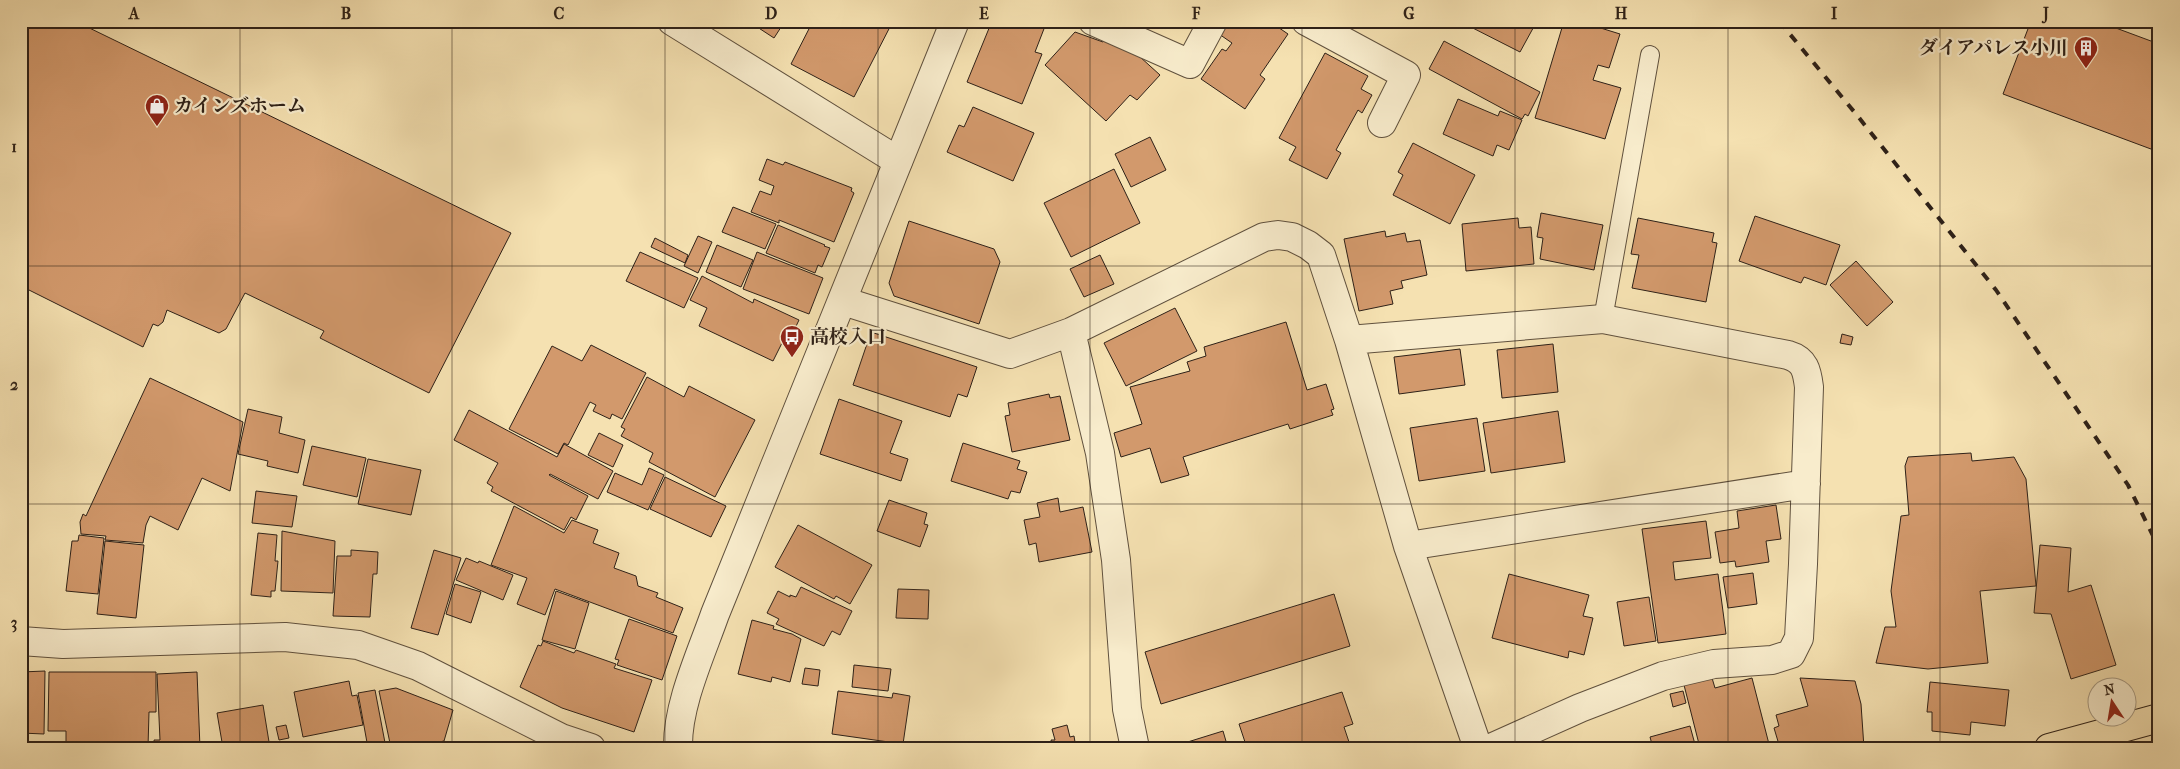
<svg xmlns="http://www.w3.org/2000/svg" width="2180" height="769" font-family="'IM FELL French Canon','Noto Serif JP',serif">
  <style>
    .building { fill: #d2996c; stroke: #2e2118 }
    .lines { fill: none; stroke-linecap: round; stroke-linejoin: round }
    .service-casing { stroke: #60513e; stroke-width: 20 }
    .minor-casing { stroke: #60513e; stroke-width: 30 }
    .tertiary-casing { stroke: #60513e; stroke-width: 30 }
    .trunk-casing { stroke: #2e2118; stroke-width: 30 }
    .service { stroke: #f8eccc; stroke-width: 18 }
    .minor { stroke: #f8eccc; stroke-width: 28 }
    .tertiary { stroke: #f8eccc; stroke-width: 28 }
    .trunk { stroke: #f5e1b1; stroke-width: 28 }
    .rail { stroke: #2e2118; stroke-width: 4; stroke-dasharray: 9 9; stroke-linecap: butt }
    .grid { fill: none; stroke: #2e2118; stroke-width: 1; stroke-opacity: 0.55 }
    .labels { text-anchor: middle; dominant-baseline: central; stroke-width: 4.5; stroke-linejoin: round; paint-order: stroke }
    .poi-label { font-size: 19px; font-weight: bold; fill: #2e2118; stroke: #f8eccc; text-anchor: start }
    .neatline { fill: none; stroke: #2e2118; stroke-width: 2 }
    .grid-label { font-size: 16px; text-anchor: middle; font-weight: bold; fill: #2e2118 }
  </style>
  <rect width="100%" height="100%" fill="#f5e1b1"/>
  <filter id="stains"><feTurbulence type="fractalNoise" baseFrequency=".004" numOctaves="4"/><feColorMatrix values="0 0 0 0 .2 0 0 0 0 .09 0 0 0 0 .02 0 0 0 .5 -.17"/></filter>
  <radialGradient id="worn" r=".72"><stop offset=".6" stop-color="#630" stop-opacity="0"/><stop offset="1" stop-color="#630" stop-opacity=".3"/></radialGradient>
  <!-- building -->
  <path class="building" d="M21,21H75L511,233L429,393L320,338L324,331L245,293L226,329L219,333L167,310L163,322L158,326L153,324L143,347L21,286Z
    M748,21H785L774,38Z
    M813,21H893L854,97L791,64Z
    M992,21H1047L1035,52L1042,54L1022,104L967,82Z
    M1228,21H1269L1288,34L1260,75L1265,79L1245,109L1201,79L1222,49L1226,51L1232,43L1219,34Z
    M1459,21H1537L1520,52Z
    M1564,21H1578L1620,34L1609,68L1598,65L1593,80L1621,88L1605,139L1535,118Z
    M2031,21H2097L2159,44V152L2003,94Z
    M1075,32L1103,42L1106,38L1113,45L1139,56L1160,75L1137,100L1130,95L1106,121L1045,65Z
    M1444,41L1540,92L1528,116L1525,114L1522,119L1429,69Z
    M1325,53L1368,76L1361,89L1372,95L1362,113L1358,110L1336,150L1341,153L1327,179L1289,160L1296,147L1279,138Z
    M1458,99L1498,116L1500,111L1522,120L1509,150L1497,145L1493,156L1443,134Z
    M973,107L1034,133L1013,181L947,152L959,125L964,127Z
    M1150,137L1166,170L1131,187L1115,154Z
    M1413,143L1475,175L1450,224L1393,195L1403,175L1398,172Z
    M767,159L783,165L785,162L852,188L851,191L854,193L834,242L779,220V223L751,212L760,191L771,195L774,186L759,180Z
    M1114,169L1140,223L1071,257L1044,203Z
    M733,207L776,224L765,249L722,232Z
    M1541,213L1603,225L1594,270L1540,259L1543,238L1537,237Z
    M1755,216L1840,245L1826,285L1804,277L1801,283L1739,261Z
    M1518,218L1519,228L1531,227L1534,264L1466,271L1462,224Z
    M1638,218L1714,233L1712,242L1717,243L1706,302L1632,288L1639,255L1631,254Z
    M909,221L994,249L1000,262L979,324L894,296L889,283Z
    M778,225L825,245L824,246L830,248L822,267L818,265L815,273L766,253Z
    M1385,231L1386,237L1405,233L1407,242L1420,240L1427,275L1401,281L1403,288L1390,291L1393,304L1359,311L1344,239Z
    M698,236L712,242L698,273L684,266Z
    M655,238L688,255L685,263L651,247Z
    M717,245L753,260L741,287L706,272Z
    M640,252L698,278L684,308L626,281Z
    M757,252L823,278L809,314L743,289Z
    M1100,255L1114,284L1084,297L1070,269Z
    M1856,261L1893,302L1867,326L1830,285Z
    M702,276L753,303L754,299L799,320L789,341L784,339L773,361L699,326L707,308L690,300Z
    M1175,308L1197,351L1126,386L1104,343Z
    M1286,322L1307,390L1326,384L1334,409L1331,410L1333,415L1290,429L1288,424L1183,457L1189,475L1161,483L1150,448L1121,457L1114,433L1142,424L1130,387L1190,371L1187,362L1206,356L1204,347Z
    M871,332L977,367L967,397L958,394L950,417L853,385Z
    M1842,334L1853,337L1851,345L1840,343Z
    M1553,344L1558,392L1502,398L1497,350Z
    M591,345L646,373L622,419L612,414L610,419L593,411L596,405L590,402L568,445L564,443L558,454L509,429L552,346L582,361Z
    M1460,349L1465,385L1399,394L1394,357Z
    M647,377L684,397L689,386L755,420L715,497L649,462L653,453L621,436L625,429L621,427Z
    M150,378L243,422L230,491L202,478L178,530L150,516L146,525L143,543L105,540L106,536L81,534L80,522L83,514L86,516Z
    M1049,394L1050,398L1060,396L1070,440L1012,452L1005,416L1010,415L1008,403Z
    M839,399L902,421L890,453L908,459L901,481L820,454Z
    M248,409L282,417L279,433L305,440L298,473L267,466L268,461L238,454Z
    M469,410L557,457L564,444L613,471L598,499L550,474L549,475L588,496L576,520L571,517L564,530L491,491L493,487L487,483L498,463L454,440Z
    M1558,411L1565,462L1491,473L1483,423Z
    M1477,418L1485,471L1419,481L1410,428Z
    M599,433L623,445L613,467L588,455Z
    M963,443L1020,461L1017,469L1027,472L1020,493L1011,491L1008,499L951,481Z
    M312,446L366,458L357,497L303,485Z
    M1971,453L1972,461L2014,457L2026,479L2036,586L1980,591L1988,663L1928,669L1876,663L1885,627H1896L1891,591L1901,516L1909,515L1905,466L1908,457Z
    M368,459L421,470L411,515L358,504Z
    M649,468L664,475L648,510L607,492L615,473L642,485Z
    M665,477L726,506L711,537L650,509Z
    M256,491L297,496L292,527L252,523Z
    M1058,498L1060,512L1083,507L1092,552L1039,562L1036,543L1029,545L1024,520L1040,517L1037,503Z
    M889,500L927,513L924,524L928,525L920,547L877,531Z
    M1776,505L1781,539L1766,541L1769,562L1736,567L1735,561L1720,563L1715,532L1739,528L1737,511Z
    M514,506L564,533L572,520L598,530L593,543L619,553L614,568L636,576L638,586L658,593L656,597L683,608L673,633L555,589L545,615L517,604L527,578L491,565Z
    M1706,521L1711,558L1673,562L1675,580L1718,574L1726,634L1658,643L1642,529Z
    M798,525L872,565L850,604L836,596L834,599L775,567Z
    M282,531L335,541L333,593L281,591Z
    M258,533L277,535L275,561H278L275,591H271V597L251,595Z
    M79,535L104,538L98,594L66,591L72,541H78Z
    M105,541L144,545L136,618L97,614Z
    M2040,545L2071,548L2068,592L2091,585L2116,665L2071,679L2051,614L2034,613Z
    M351,550L378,552L377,574H373L370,617L333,616L337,556H351Z
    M434,550L461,558L438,635L411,628Z
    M466,558L478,563L479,561L513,575L503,600L456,580Z
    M1753,573L1757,604L1728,608L1723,577Z
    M1509,574L1589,595L1583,616L1593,618L1584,655L1569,651L1568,658L1492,638Z
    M455,584L481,592L471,623L446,614Z
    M801,587L852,611L840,635L832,631L824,646L776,624L779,619L767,613L778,591L790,597V595L796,597Z
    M898,589L929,590L928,619L896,618Z
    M556,591L589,603L575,649L542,640Z
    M1334,594L1350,646L1161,704L1145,652Z
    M1649,597L1656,641L1624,646L1617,602Z
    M629,619L677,636L662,680L617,665L619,660L615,659Z
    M752,620L774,626L773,629L792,634L801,639L790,682L772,677L771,682L738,674Z
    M543,641L574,653L576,650L616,664L614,668L652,680L634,732L562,708L520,687L538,645L541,646Z
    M854,665L891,669L888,691L852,687Z
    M805,668L820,670L818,686L802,684Z
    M45,671L44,734L21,733V672Z
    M49,672H156V712H149L148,747L66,748V731H48Z
    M197,672L200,748H155L154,740H160L157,674Z
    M1712,678L1715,688L1752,678L1770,748H1700L1684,685Z
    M1800,678L1855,681L1861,704L1864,748H1780L1774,728L1779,726L1776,715L1808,706Z
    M349,681L352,696L357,695L363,725L303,737L294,692Z
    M1930,682L2009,690L2005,726L1971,722L1970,735L1932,731V712H1927Z
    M396,688L453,710L444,741L410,748H391L379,691Z
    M375,690L386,748H368L358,693Z
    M838,691L892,698L893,693L910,696L903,744L832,734Z
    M1683,691L1686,703L1673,707L1670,694Z
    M1342,692L1353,724L1344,727L1351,748H1247L1239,724Z
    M263,705L270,748H223L217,713Z
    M286,725L289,738L279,740L276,727Z
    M1067,725L1070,737L1074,736L1076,748H1053L1051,740H1055L1052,729Z
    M1690,726L1696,748H1653L1650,737Z
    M1223,731L1228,748H1179L1178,745Z
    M21,741L36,748H21Z"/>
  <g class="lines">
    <!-- service casing -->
    <g class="service-casing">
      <path id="service" d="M1603,319L1650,55"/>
    </g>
    <!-- minor casing -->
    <g class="minor-casing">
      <path id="minor" d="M672,21L898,161
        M1093,21L1190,64L1213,21
        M1306,21L1406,75L1382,123
        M843,301L1010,354L1071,332L1264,237L1278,235L1292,237L1308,245L1321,255L1349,340L1408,546L1478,748
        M1071,332L1100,453L1116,560L1127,709L1135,748
        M1349,340L1603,319L1788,355C1805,360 1807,371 1809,387L1803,564L1799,638L1791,654L1772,660L1714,664L1663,676L1580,708L1491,748
        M1408,546L1806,484
        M21,641L63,644L285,637L358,645L418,666L561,738L591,748"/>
    </g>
    <!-- tertiary casing -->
    <g class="tertiary-casing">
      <path id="tertiary" d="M678,748C677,705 701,654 715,614L955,21"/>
    </g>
    <!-- trunk casing -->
    <g class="trunk-casing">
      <path id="trunk" d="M2049,748L2159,718"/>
    </g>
    <!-- service -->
    <use href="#service" class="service"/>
    <!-- minor -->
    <use href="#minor" class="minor"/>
    <!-- tertiary -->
    <use href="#tertiary" class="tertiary"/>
    <!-- trunk -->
    <use href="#trunk" class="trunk"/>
    <!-- rail -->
    <path class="rail" d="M1779,21L1856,114L1996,290L2128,485L2159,548"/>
  </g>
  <!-- grid -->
  <path class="grid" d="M240,21V748M452,21V748M665,21V748M878,21V748M1090,21V748M1302,21V748M1515,21V748M1728,21V748M1940,21V748M21,266H2159M21,504H2159"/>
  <!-- icons -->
  <defs>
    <g id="building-pin" transform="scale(1.25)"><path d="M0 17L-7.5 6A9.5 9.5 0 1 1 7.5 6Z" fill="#8f2418" stroke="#f8eccc"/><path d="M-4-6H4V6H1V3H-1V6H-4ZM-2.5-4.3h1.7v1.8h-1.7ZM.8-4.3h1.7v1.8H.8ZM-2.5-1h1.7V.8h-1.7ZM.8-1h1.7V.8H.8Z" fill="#fff"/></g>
    <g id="shop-pin" transform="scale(1.25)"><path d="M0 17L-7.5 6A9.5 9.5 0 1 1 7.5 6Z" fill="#8f2418" stroke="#f8eccc"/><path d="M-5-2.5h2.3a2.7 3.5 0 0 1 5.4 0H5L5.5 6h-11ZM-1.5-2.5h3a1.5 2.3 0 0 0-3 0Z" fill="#fff"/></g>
    <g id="bus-pin" transform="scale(1.25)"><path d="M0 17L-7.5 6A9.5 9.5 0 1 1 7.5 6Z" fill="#8f2418" stroke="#f8eccc"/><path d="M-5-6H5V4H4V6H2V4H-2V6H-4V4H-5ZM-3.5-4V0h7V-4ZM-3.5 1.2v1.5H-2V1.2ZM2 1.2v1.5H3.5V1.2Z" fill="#fff"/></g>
  </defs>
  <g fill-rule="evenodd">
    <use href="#building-pin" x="2086" y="48"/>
    <use href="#shop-pin" x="157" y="106"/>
    <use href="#bus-pin" x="792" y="337"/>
  </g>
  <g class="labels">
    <!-- poi labels -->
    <g class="poi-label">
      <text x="2068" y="48" text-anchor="end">ダイアパレス小川</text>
      <text x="174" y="106">カインズホーム</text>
      <text x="810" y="337">高校入口</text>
    </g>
  </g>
  <!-- margin -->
  <rect width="2180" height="769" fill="none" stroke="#f5e1b1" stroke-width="55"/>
  <!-- north arrow -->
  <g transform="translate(2112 702) rotate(348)"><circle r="24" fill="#f8eccc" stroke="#a79b84"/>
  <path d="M0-4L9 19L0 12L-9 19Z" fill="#8f2418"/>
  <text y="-8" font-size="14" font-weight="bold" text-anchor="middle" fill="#2e2118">N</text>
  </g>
  <rect x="28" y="28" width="2124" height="714" class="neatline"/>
  <g class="grid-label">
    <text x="134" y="19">A</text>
    <text x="346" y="19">B</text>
    <text x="559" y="19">C</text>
    <text x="771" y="19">D</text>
    <text x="984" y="19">E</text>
    <text x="1196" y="19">F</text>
    <text x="1409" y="19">G</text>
    <text x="1621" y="19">H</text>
    <text x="1834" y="19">I</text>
    <text x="2046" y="19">J</text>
    <text x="14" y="152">1</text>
    <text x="14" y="390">2</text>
    <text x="14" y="628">3</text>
  </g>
  <rect width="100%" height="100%" filter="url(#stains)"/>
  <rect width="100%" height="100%" fill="url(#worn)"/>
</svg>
